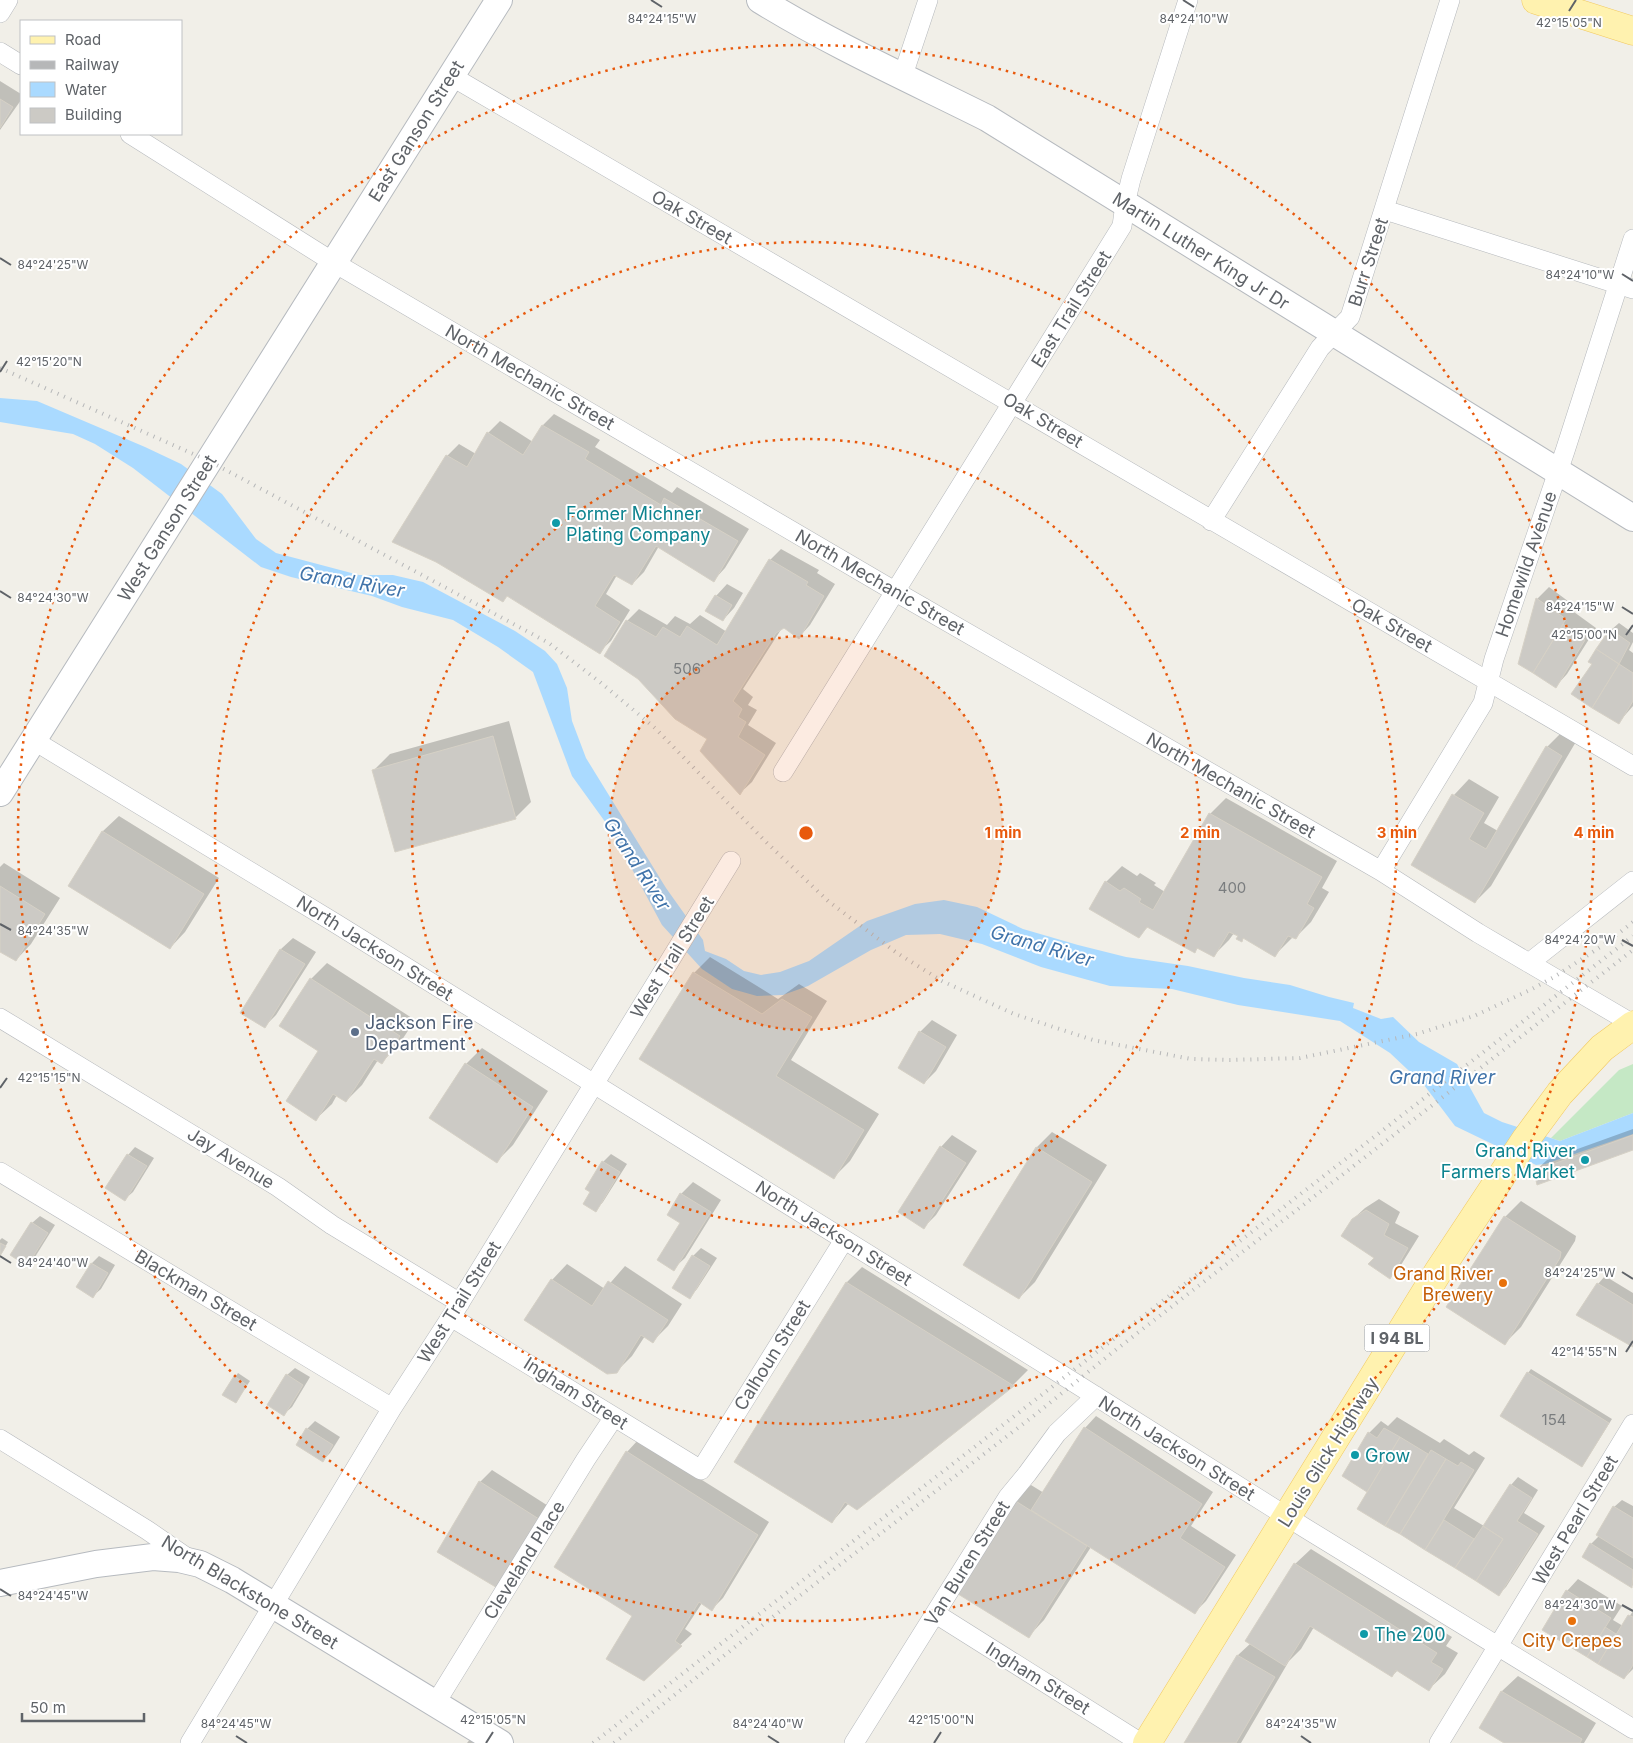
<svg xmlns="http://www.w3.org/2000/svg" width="1633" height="1743" font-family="Inter,sans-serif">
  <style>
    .green { fill: #c5e8c5 }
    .water { fill: #aadaff }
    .shadow { fill: #0003 }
    .building { fill: #cccac5; stroke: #d6d1c6 }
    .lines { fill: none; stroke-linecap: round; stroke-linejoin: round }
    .street-casing { stroke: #b5b8bc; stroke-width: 20 }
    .secondary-casing { stroke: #b6babf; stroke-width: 28 }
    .primary-casing { stroke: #f2c960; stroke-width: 29 }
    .street { stroke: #fff; stroke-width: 19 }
    .secondary { stroke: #fff; stroke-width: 26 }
    .primary { stroke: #fff2af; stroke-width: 28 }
    .rail { stroke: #b6b7b8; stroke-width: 4; stroke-dasharray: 1 6; stroke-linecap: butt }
    .ticks { fill: none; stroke: #5f6368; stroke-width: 2 }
    .ring { fill: none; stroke: #e8590c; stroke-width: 2.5; stroke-dasharray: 2.5 5 }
    .culture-dot { fill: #0f9aa8; stroke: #fff; stroke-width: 2 }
    .service-dot { fill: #5c6f8a; stroke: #fff; stroke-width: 2 }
    .food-dot { fill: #e8710a; stroke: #fff; stroke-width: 2 }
    .labels { text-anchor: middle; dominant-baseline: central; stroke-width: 4; stroke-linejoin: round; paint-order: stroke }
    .number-label { font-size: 15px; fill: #7a7d7f }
    .shield { fill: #fff; stroke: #8f9295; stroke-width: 1 }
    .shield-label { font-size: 16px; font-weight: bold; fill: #5f6368 }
    .street-label { font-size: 18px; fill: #5f6368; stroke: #fff }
    .culture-label { font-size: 18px; fill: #0d838f; stroke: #fff; text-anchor: start }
    .service-label { font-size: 18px; fill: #4e5e75; stroke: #fff; text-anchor: start }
    .food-label { font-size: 18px; fill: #c56008; stroke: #fff; text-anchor: end }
    .water-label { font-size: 19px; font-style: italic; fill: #4174aa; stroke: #fff }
    .ticks-label { font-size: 12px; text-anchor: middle; fill: #5f6368; stroke: #fff; stroke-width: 4; stroke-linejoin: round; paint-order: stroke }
    .centre { fill: #e8590c; stroke: #fff; stroke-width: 2.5 }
    .ring-label { font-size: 15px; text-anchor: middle; font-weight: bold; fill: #e8590c; stroke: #fff; stroke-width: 4; stroke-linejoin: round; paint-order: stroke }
  </style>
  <rect width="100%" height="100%" fill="#f1efe8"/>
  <!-- green -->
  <path class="green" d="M1633,1064V1113L1560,1141L1551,1138L1619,1070Z"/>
  <!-- water -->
  <path class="water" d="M0,398L37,401L145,447L181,464L222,494L256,539L276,553L359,575H393L423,582L515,631L545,651L557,664L567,688L572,721L586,758L666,888L703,940L705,951L726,959L744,971L761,975L780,972L809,961L867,921L915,904L944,900L977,907L1023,929L1078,945L1126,957L1188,966L1244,978L1290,985L1329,997L1354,1003L1353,1008L1381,1019L1393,1017L1419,1042L1457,1064L1484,1113L1502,1122L1560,1141L1633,1113V1134L1545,1164L1536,1165L1455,1126L1424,1085L1390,1053L1340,1021L1238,1005L1172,989L1110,986L1041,967L982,944L940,934L906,935L871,950L808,986L783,995L757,996L732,989L702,969L662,925L611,830L572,776L533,672L498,647L453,620L402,607L372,596L291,577L261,567L133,468L95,444L73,434L0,422Z"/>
  <!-- shadow -->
  <path class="shadow" d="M0,81L21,94V100L0,130Z
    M554,414L600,440L595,447L672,493L677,487L749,529L725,568L714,580L659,546L644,572L632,584L617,575L606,594L630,610L611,641L599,652L508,595L394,542L447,456L459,444L476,454L488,433L500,421L533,442L543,425Z
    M781,549L819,570L817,573L835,584L810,625L799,637L784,627L782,628L743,689L753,697L748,705L757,710L748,725L776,743L752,782L740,793L709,739L639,678L605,656L627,621L639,609L667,625L675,616L690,624L700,615L727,632L770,560Z
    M727,584L743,593L734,608L723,620L716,596Z
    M1549,587L1576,607L1574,612L1596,628L1567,674L1556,686L1519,663L1537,599Z
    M1619,623L1633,633V642L1629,650L1633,653V706L1619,722L1593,664L1611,630Z
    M509,721L531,802L515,818L374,770L390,754Z
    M1563,731L1577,740L1491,886L1475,902L1454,795L1469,779L1499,797L1484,823L1498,831L1547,747Z
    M1226,798L1337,861L1322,888L1329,892L1311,922L1295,938L1293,937L1275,955L1245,937L1242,940L1239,935L1234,933L1229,940L1213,956L1198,948L1195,951L1149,926L1138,936L1106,882L1122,866L1137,876L1140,873L1156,883L1154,885L1165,892L1210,814Z
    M119,816L219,878L185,932L170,948L69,886L103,831Z
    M4,863L60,898L31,944L16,960L0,950V867Z
    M293,938L316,952L276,1015L264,1027L242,1012L281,949Z
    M710,957L778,999L799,984L827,1001L791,1060L879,1114L850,1161L834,1177L694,973Z
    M327,963L415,1020L398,1046L382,1062L378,1060L362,1085L346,1101L337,1095L332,1104L316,1119L320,1051L311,979Z
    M932,1020L957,1035L936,1071L924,1083L920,1032Z
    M482,1048L548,1091L513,1145L497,1161L466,1064Z
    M1633,1129V1149L1535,1171L1547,1160Z
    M1052,1132L1107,1165L1035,1282L1019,1298L964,1264L1037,1147Z
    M952,1135L977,1151L936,1215L924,1227L941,1147Z
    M135,1147L154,1158L133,1192L125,1199L128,1155Z
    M611,1154L627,1164L603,1202L596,1210L592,1192L603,1162Z
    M693,1182L721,1200L685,1258L673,1269L682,1223L681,1194Z
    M1379,1199L1400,1212L1395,1223L1419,1236L1401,1265L1389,1277L1352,1220L1365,1208Z
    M1521,1201L1576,1236L1575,1241L1521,1327L1505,1343L1448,1307L1505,1217Z
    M40,1216L55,1225L35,1257L27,1264L32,1223Z
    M2,1238L8,1242L0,1256V1240Z
    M701,1248L717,1258L697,1289L690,1297L693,1256Z
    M99,1256L115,1265L101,1289L93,1296L78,1287L92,1263Z
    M567,1264L605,1289L625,1266L682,1304L668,1326L652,1342L645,1336L632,1356L616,1372L552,1280Z
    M862,1267L1028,1370L1013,1385L857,1508L849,1503L832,1522L847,1282Z
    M1605,1276L1633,1293V1346L1598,1284Z
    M295,1368L310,1377L292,1407L284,1414L287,1375Z
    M1531,1369L1612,1419L1585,1462L1528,1373Z
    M238,1373L250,1381L236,1402L224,1394Z
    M1096,1416L1213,1492L1191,1526L1236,1555L1206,1601L1195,1612L1091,1547L1044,1620L1029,1636L1015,1500L1031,1485L1044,1493L1085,1428Z
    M1397,1417L1440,1443L1444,1439L1469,1455L1474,1451L1485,1458L1454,1508L1484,1526L1511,1485L1518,1477L1538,1490L1524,1513L1545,1526L1506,1587L1499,1594L1359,1508L1368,1491L1343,1476L1369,1433L1381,1421L1388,1426Z
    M315,1421L340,1437L330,1453L323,1460L307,1429Z
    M638,1440L769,1522L723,1598L712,1609L702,1603L685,1629L692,1634L643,1680L634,1615L627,1452Z
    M492,1470L553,1509L511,1576L439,1551L480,1482Z
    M1622,1500L1633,1506V1585L1632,1586L1591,1544L1599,1536L1614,1507Z
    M1311,1549L1452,1637L1446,1646L1458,1653L1445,1674L1429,1689L1398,1670L1392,1676L1314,1627L1301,1649L1289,1661L1241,1743H1186L1238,1655L1251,1643L1295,1564Z
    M1578,1579L1622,1606L1613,1620L1623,1626L1633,1611V1669L1624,1678L1544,1629L1567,1591Z
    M1518,1676L1596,1723L1584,1743H1506L1480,1727L1502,1691Z
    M471,1738L479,1743H467Z"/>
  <!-- building -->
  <path class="building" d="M0,99L13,107L0,128Z
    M542,425L589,452L585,459L661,505L664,498L738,541L714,582L656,546L632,585L614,575L595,606L620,622L600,654L507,596L503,602L436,562L392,542L446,455L467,467L487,432L523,455Z
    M769,559L808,582L806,585L824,596L799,639L784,628L776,633L733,701L742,709L738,717L746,722L738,737L765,755L740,795L700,751L707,739L675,719L638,679L604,656L626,620L656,637L663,627L680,637L687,626L717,645Z
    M715,595L732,605L723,621L705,611Z
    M1536,598L1566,619L1533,673L1518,664Z
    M1563,624L1585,640L1556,688L1533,673Z
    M1610,629L1630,643L1619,664L1596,649Z
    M1596,649L1619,664L1592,708L1571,694L1592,664L1588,662Z
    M1619,664L1633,673V701L1619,724L1592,708Z
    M493,736L516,819L395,852L372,770Z
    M1546,746L1562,756L1475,903L1411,865L1452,794L1484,813L1469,839L1486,849Z
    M1209,813L1322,877L1307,904L1314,908L1296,939L1288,936L1275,957L1243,938L1242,942L1236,939L1238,936L1229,932L1214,957L1197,948L1195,953L1147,927L1139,938L1089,909L1105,881L1120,891L1124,888L1141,899L1139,902L1153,910Z
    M102,831L204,894L170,949L68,886Z
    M0,886L45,914L16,961L0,952Z
    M280,949L305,964L265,1028L240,1013Z
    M693,972L762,1014L782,999L812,1017L776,1076L864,1130L834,1179L639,1059Z
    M310,978L400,1036L382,1064L374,1059L346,1102L333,1094L316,1121L286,1101L318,1051L279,1026Z
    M919,1031L946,1047L924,1084L898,1068Z
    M465,1063L533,1107L497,1163L429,1118Z
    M1633,1135V1150L1537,1185L1534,1171Z
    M940,1146L966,1163L924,1229L898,1212Z
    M1036,1147L1092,1182L1019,1299L963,1265Z
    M127,1154L147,1166L125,1201L105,1188Z
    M602,1161L620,1172L596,1212L583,1204L590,1192L585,1189Z
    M680,1193L711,1212L674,1271L657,1260L680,1223L667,1215Z
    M1366,1210L1389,1224L1384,1235L1408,1248L1390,1279L1368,1264L1374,1258L1341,1236L1352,1219Z
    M1504,1216L1561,1252L1560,1258L1505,1345L1446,1307Z
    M31,1222L48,1233L27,1266L10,1255Z
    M0,1243L6,1246L0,1256Z
    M692,1255L710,1266L690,1299L672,1288Z
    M91,1263L108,1273L93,1298L76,1287Z
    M551,1279L592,1306L608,1281L668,1320L653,1343L641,1335L617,1373L607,1374L524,1320Z
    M846,1282L1014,1386L857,1510L845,1502L832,1523L734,1462Z
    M1597,1283L1633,1305V1347L1576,1315Z
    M1527,1372L1609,1423L1582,1467L1500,1416Z
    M286,1374L303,1385L284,1416L267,1405Z
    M234,1376L247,1385L236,1403L222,1395Z
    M1084,1427L1202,1504L1180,1538L1225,1567L1195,1614L1031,1510Z
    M306,1428L333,1445L323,1462L296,1445Z
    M1384,1428L1400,1437L1367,1492L1342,1476L1368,1432L1377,1438Z
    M1400,1437L1428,1454L1385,1526L1357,1509Z
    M1431,1450L1446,1459L1400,1534L1385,1526Z
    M626,1451L758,1535L712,1611L699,1602L675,1641L682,1646L644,1681L606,1659L632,1616L554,1567Z
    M1446,1459L1458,1466L1461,1462L1474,1470L1425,1550L1400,1534Z
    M479,1481L542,1521L499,1589L437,1552Z
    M1510,1484L1532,1498L1517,1521L1538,1534L1499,1596L1476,1581L1503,1539L1483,1526Z
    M1014,1500L1087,1546L1029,1638L958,1594Z
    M1613,1506L1633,1518V1558L1596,1535Z
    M1444,1520L1474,1539L1455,1568L1425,1550Z
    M1483,1526L1503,1539L1476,1581L1455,1568Z
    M1590,1543L1633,1570L1632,1588L1582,1557Z
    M1294,1563L1437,1653L1431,1662L1443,1669L1429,1691L1396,1670L1392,1677L1310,1626L1285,1666L1245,1641Z
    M1566,1590L1611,1618L1587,1657L1542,1630Z
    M1628,1615L1633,1617V1665L1624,1679L1598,1664Z
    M1605,1627L1616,1634L1598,1664L1587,1657Z
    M1237,1655L1275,1677L1236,1743H1184Z
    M1501,1691L1582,1739L1580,1743H1504L1479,1728Z"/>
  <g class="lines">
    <!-- street casing -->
    <g class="street-casing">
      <path id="street" d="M0,13L8,0
        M0,52L21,65
        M451,76L1633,766
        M902,78L928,0
        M130,134L333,262L896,592L1381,871L1478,933L1633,1024
        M1385,210L1633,289
        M1211,521L1320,348L1350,317L1450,0
        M33,740L335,923L1059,1373L1305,1528L1633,1729
        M783,772L1122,226L1125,204L1131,179L1188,0
        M1381,871L1483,703L1494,659L1565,451L1633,239
        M1529,963L1633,881
        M0,1018L278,1187L332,1225L460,1303
        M0,1172L392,1408
        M451,1317L701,1470L844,1240
        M0,1439L147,1530L189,1559
        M936,1614L1141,1743
        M435,1704L586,1459L614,1417
        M190,1743L392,1408L451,1317L731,861
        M854,1743L1008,1497L1027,1474L1057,1433L1096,1396
        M1439,1743L1633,1424"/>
    </g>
    <!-- secondary casing -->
    <g class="secondary-casing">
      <path id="secondary" d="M760,0C833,45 911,80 987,118L1633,518
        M0,793L499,0
        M0,1583L96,1564L153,1557L179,1559L200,1564L232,1580L500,1743"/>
    </g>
    <!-- primary casing -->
    <g class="primary-casing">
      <path id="primary" d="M1536,0L1633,31
        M1147,1743L1438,1272L1526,1139L1560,1093L1602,1048L1633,1025"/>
    </g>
    <!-- street -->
    <use href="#street" class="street"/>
    <!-- secondary -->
    <use href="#secondary" class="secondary"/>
    <!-- primary -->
    <use href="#primary" class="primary"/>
    <!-- rail -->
    <path class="rail" d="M0,368L209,461L549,643L600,682L655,728L766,842L828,901L897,953L942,981L1014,1014L1093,1040L1191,1059L1230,1060L1300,1058L1417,1034L1474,1016L1530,990L1554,977L1605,944L1633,922
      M593,1743L1633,936
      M614,1743L789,1604L1036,1414L1113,1352L1633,950"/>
  </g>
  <!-- ticks -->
  <path class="ticks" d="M651,0L662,7M1183,0L1194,7M1569,11L1576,0M0,258L11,265M1622,274L1633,281M0,372L7,361M0,591L11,598M1622,607L1633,614M1626,635L1633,625M0,924L11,930M1622,940L1633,946M0,1088L7,1078M0,1256L11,1263M1622,1272L1633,1279M1626,1352L1633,1341M0,1589L11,1596M1622,1605L1633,1611M236,1736L247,1743M768,1736L779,1743M1301,1736L1311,1743M486,1743L493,1732M934,1743L941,1732"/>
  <!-- distance rings -->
  <circle cx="806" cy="833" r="197" fill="#e8590c" fill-opacity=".12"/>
  <g class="ring">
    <circle cx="806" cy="833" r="197"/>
    <circle cx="806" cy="833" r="394"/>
    <circle cx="806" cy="833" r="591"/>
    <circle cx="806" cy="833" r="788"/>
  </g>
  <!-- markers -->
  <g class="culture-dot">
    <circle cx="556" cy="523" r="5"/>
    <circle cx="1585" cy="1160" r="5"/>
    <circle cx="1355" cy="1455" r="5"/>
    <circle cx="1364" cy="1634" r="5"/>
  </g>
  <circle class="service-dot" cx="355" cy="1032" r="5"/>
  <g class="food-dot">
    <circle cx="1503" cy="1283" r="5"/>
    <circle cx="1572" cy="1621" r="5"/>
  </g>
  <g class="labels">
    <!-- number labels -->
    <g class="number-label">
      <text x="687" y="668">506</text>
      <text x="1232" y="887">400</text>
      <text x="1554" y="1419">154</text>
    </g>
    <!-- shield labels -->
    <rect class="shield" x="1364.5" y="1324.5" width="65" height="27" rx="4"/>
    <g class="shield-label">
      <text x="1397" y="1338">I 94 BL</text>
    </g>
    <!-- street labels -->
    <g class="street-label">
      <text transform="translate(416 131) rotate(-58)">East Ganson Street</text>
      <text transform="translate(692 217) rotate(30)">Oak Street</text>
      <text transform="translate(1201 251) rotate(32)">Martin Luther King Jr Dr</text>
      <text transform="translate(1368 262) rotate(-72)">Burr Street</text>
      <text transform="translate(1071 309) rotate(-58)">East Trail Street</text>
      <text transform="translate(530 377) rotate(30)">North Mechanic Street</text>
      <text transform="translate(1043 420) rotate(31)">Oak Street</text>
      <text transform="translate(167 528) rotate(-58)">West Ganson Street</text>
      <text transform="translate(1526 564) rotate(-71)">Homewild Avenue</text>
      <text transform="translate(880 582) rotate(30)">North Mechanic Street</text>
      <text transform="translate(1392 625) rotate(30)">Oak Street</text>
      <text transform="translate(1231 785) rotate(30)">North Mechanic Street</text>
      <text transform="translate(375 948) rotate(32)">North Jackson Street</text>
      <text transform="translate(672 957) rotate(-58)">West Trail Street</text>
      <text transform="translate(231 1158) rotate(32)">Jay Avenue</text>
      <text transform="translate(834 1233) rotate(32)">North Jackson Street</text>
      <text transform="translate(196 1290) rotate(31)">Blackman Street</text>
      <text transform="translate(459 1302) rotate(-58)">West Trail Street</text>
      <text transform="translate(772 1355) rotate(-58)">Calhoun Street</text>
      <text transform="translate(576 1393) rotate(32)">Ingham Street</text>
      <text transform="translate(1177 1448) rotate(32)">North Jackson Street</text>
      <text transform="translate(1328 1452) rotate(-58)">Louis Glick Highway</text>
      <text transform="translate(1575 1520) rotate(-59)">West Pearl Street</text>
      <text transform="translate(524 1560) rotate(-58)">Cleveland Place</text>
      <text transform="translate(967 1563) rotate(-58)">Van Buren Street</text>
      <text transform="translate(250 1592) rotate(31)">North Blackstone Street</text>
      <text transform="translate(1038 1678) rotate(32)">Ingham Street</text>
    </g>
    <!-- culture labels -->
    <g class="culture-label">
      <text x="566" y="513">Former Michner<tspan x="566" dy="21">Plating Company</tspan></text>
      <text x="1575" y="1150" text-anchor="end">Grand River<tspan x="1575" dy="21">Farmers Market</tspan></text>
      <text x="1365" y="1455">Grow</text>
      <text x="1374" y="1634">The 200</text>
    </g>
    <!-- service labels -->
    <g class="service-label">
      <text x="365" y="1022">Jackson Fire<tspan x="365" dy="21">Department</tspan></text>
    </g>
    <!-- food labels -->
    <g class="food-label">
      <text x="1493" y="1273">Grand River<tspan x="1493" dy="21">Brewery</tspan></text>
      <text x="1572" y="1640" text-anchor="middle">City Crepes</text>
    </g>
    <!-- water labels -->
    <g class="water-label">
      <text transform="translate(352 582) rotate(10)">Grand River</text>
      <text transform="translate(637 864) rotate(57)">Grand River</text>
      <text transform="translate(1042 946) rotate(16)">Grand River</text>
      <text x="1442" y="1077">Grand River</text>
    </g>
  </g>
  <g class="ticks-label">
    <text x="662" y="23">84°24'15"W</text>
    <text x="1194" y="23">84°24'10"W</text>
    <text x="1569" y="27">42°15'05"N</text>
    <text x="53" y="269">84°24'25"W</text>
    <text x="1580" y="279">84°24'10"W</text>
    <text x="49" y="366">42°15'20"N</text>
    <text x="53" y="602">84°24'30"W</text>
    <text x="1580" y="611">84°24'15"W</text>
    <text x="1584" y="639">42°15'00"N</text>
    <text x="53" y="935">84°24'35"W</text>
    <text x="1580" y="944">84°24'20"W</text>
    <text x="49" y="1082">42°15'15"N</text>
    <text x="53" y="1267">84°24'40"W</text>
    <text x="1580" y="1277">84°24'25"W</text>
    <text x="1584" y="1356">42°14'55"N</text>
    <text x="53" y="1600">84°24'45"W</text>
    <text x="1580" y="1609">84°24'30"W</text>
    <text x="493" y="1724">42°15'05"N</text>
    <text x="941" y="1724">42°15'00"N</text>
    <text x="236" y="1728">84°24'45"W</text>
    <text x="768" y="1728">84°24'40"W</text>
    <text x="1301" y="1728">84°24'35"W</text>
  </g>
  <circle cx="806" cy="833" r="8" class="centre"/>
  <g class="ring-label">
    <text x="1003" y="838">1 min</text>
    <text x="1200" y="838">2 min</text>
    <text x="1397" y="838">3 min</text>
    <text x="1594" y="838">4 min</text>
  </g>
  <!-- legend -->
  <rect x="20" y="20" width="162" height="115" fill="#ffffff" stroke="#bfc1c3"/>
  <rect x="30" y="36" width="25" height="8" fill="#fff2af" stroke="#bfc1c3"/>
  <text x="65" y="45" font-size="15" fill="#5f6368">Road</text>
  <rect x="30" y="61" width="25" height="8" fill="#b6b7b8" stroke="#bfc1c3"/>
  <text x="65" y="70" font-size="15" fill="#5f6368">Railway</text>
  <rect x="30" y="82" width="25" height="15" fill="#aadaff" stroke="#bfc1c3"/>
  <text x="65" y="95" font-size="15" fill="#5f6368">Water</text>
  <rect x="30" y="108" width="25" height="15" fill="#cccac5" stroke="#bfc1c3"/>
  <text x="65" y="120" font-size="15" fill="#5f6368">Building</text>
  <!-- scale -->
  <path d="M22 1713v8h122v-8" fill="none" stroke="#5f6368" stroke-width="2.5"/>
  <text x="30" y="1713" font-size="15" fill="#5f6368" stroke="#ffffff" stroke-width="4" paint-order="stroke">50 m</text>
</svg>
